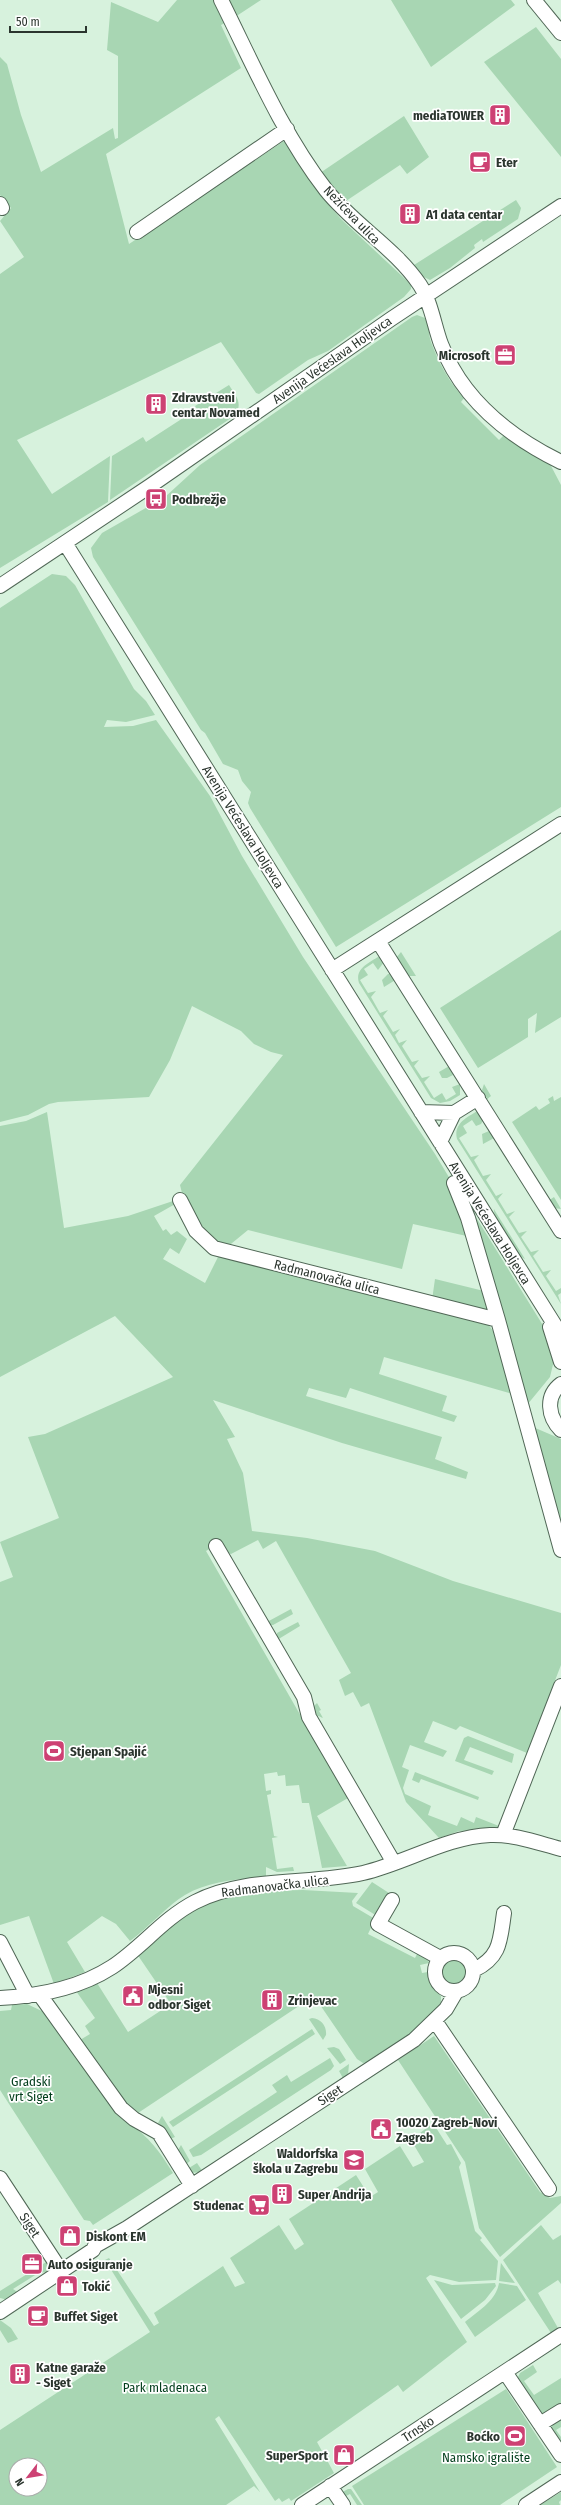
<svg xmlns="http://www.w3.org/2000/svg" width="561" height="2505" font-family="'Fira Sans Condensed',sans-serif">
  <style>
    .green { fill: #a8d6b3; fill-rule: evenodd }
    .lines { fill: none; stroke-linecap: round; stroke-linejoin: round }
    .minor-casing { stroke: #506756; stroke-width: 16 }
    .minor { stroke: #fff; stroke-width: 14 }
    .labels { text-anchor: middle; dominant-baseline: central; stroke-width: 3.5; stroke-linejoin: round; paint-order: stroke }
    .poi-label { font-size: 13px; font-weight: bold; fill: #2b352e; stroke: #fff; text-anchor: start }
    .street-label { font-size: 13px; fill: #2b352e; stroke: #fff }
    .park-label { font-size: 13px; fill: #003d1b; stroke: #fff }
  </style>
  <rect width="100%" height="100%" fill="#d7f2dd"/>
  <!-- green -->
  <path class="green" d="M177,0H213L225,23L221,25L241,68L106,154L129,244L284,141L321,196L341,219L402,276L411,285V289L404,297L328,351L308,360L259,394L256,393L221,342L17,440L52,494L110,456L108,502L0,568V274L24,257L0,221L11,208L0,195V57L7,64L21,115L41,172L113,128L115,139L118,138V56L107,50L111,2L158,22Z
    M226,0H261L235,17Z
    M391,0H511L515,5L431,67Z
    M536,27L561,59V157L484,62Z
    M404,116L429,157L407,174L400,165L343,203L320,173Z
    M516,200L521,208L518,219L483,242L482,239L474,245L475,248L450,268L430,280L420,275L398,250L414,265Z
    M417,315L425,318C430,326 428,333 431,342C438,361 450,384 464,398L461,402L499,440L504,435L550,464L561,485V807L336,947L250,808L248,803L251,792L242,781L238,770L223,764L205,733L201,730L93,557L91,548L102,533L165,497L200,465L412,317Z
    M229,385C236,396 244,404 234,416L110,500L112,456L143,437L146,442L197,409L195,406Z
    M52,574L66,576L75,585L134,689L146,701L155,715L126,722L107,720L104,727L133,726L156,720L210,796L242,856L303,957L435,1154L453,1184L471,1237L413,1224L402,1269L248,1230L226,1248L212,1243L183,1197L180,1185L283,1055L271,1052L254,1044L241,1031L192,1006L170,1060L149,1097L58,1102L49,1104L28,1115L0,1122V608Z
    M561,930V1017L535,1033L537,1013L528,1019V1037L478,1068L440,1008Z
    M401,952L416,976H408L396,958Z
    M381,955L384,962L378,970L373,963L364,969L368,975L360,980L368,993L376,991L371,997L380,1013L388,1010L383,1016L393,1032L400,1029L395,1035L399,1043L407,1040L402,1046L412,1062L419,1060L414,1066L422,1078L430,1076L424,1082L434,1098L442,1093L446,1100L456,1094L452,1087L460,1084V1095L450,1101L440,1103L431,1098L359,983C354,968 371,962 381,955Z
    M388,974H391L397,979L384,987L382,980Z
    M451,1065L453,1075L447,1078H442L439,1072Z
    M484,1084L491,1096L485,1101L481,1093Z
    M553,1096L554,1101L561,1097V1200L512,1122L536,1106L539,1110L550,1103L548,1099Z
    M479,1110L484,1119L481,1124L476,1126L472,1120L463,1126L467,1133L459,1138L471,1157L479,1155L474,1160L483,1176L491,1174L486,1180L496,1196L503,1193L498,1199L507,1214L515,1211L509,1217L519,1233L527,1231L521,1237L531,1252L539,1250L533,1256L543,1272L551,1270L546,1276L556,1291L561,1288V1293L558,1295L561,1304L457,1139C453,1123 468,1117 479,1110Z
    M47,1112L64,1228L128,1216L176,1200L177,1203L154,1216L163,1231L166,1229L171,1235L177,1231L187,1239L179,1254L170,1248L163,1259L205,1283L219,1255L487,1323L497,1336L513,1394L384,1357L379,1374L447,1396L442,1411L457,1416L454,1422L350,1388L346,1398L309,1388L306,1396L442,1437L435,1459L468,1472L466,1479L342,1443L213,1400L235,1437L227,1439L243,1473L252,1531L307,1538L375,1551L453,1581L561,1613V1665L527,1753L460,1726L456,1730L433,1721L424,1742L447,1751L443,1757L410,1745L402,1767L409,1770L403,1788L405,1794L431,1806L428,1815L457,1826L461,1817L474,1823L476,1817L499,1826L496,1829L459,1831L439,1838L406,1802L369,1703L361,1707L353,1692L345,1696L339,1680L351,1673L276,1541L263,1549L258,1540L231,1554L211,1548L206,1551L348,1798L317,1816L347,1866L322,1868L309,1803H302L299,1785L286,1786L285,1775L278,1776L277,1772L264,1774L266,1791L271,1790V1794L267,1795L274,1836L278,1837L272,1838L277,1869L293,1867L294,1871L277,1872L266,1867V1877C239,1879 208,1881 185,1895C168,1905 148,1928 130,1941L116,1924L102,1916L67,1942L85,1972L54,1984L29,1916L0,1925V1582L13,1577L0,1542L59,1518L28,1437L45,1434L173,1377L115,1316L0,1377V1126L26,1121Z
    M489,1131L496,1137L483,1144L482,1134Z
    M554,1197L561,1209L554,1208L548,1201Z
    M494,1209L495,1211L525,1259C517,1257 492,1217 494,1209Z
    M474,1214L557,1348L550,1377L527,1405Z
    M435,1279L484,1291L488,1309L484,1311L432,1300Z
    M533,1427L561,1439V1537Z
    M291,1609L293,1614L273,1625H269L267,1622Z
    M298,1622L300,1626L277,1640V1633Z
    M317,1703L321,1710L319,1711L323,1718L316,1715L313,1707Z
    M468,1736L514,1754L512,1763L470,1747L464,1760L494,1771L492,1775L455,1761L464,1738Z
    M415,1772L479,1797L478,1800L421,1779L419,1783L412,1780Z
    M372,1882L389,1893L377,1916L356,1903Z
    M303,1890L358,1893L352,1901L353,1906L375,1919L368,1934L415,1958L418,1952L428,1960L429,1963L420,1965L422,1973L428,1972L431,1984L441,1996V2003L416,2030L370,2062L363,2063L357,2059L314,1996L138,2113C113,2098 96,2064 80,2040L90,2034L85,2026L95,2018L76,1991L97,1983L128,2032L171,2004L139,1957L136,1955L183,1916L215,1899L249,1891Z
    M440 1972a14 14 0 1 1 28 0a14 14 0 1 1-28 0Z
    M27,2004L46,2013L122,2119C146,2133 159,2150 173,2173L93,2225L90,2221L84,2220L0,2090V2011L11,2010L12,2005Z
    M312,2018C321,2019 327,2026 326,2035L323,2040L309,2019Z
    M312,2029L315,2034L173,2127L169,2122Z
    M434,2036L540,2192L550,2198L561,2196V2203L500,2257L479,2228L465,2162L398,2060Z
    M334,2047L339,2049L346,2060L340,2064L327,2048Z
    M330,2058L334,2066L331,2070L201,2155L193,2157L189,2150L277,2092L272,2085L287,2075L291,2082Z
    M349,2064L348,2075L344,2080L339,2071Z
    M162,2116L175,2137L170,2139L160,2129L158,2123Z
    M433,2123L447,2145L451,2144L461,2163L459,2167L475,2231L482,2238L480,2240L498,2261L496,2280L459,2282L430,2275L426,2278L467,2342L403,2392L398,2385L317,2442L334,2473L291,2501L289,2498L282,2502L279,2498L275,2501L219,2416L215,2419L260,2492L254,2486L226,2505H0V2430L150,2332L105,2260L109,2258L154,2326L159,2323L154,2313L223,2266L235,2287L245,2283L230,2258L279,2225L295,2250L304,2244L289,2219L356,2175L370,2197L378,2192L365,2169L400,2146L413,2167L424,2162L411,2140ZM16,2465H40V2489H16Z
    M181,2145L190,2161L185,2165L177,2152Z
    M197,2163L203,2172L190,2173L189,2168Z
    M541,2225L553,2240L561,2235V2284L558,2280L538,2293L558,2328L551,2333L503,2260Z
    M51,2259L52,2264L49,2273L40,2272L13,2289L19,2293L8,2300L0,2298V2291Z
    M501,2262V2263L515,2283L499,2281Z
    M434,2280L452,2285L495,2283L496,2286L485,2300L461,2319Z
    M499,2283L517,2286L526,2300L475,2337L465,2322C478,2311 496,2301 499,2283Z
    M0,2320L11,2328L18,2339L8,2343L0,2330Z
    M533,2365L537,2372L524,2381L534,2395L561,2378V2403L544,2414L540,2413L517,2379L520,2373Z
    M506,2389L557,2467L500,2505H364L352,2486Z
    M561,2419V2427L556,2430L561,2437V2446L551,2429L553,2424Z
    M348,2489H351L362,2505H357L350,2494L344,2497L341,2493Z
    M561,2492V2500L559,2502L560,2505H540Z"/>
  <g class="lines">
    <!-- minor casing -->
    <g class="minor-casing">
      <path id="minor" d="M221,0C253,64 282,133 326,190C354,225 395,248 420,285C431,302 434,325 441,344C462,399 510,437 561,462
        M534,0L561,33
        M0,204L2,208
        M137,232L287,129
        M65,543L561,1335
        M0,586L150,486L391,319L561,206
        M378,941L561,1231
        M332,970L561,824
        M421,1112L454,1113
        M440,1142L454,1113L478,1098
        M454,1183L468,1218L498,1320L561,1550
        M180,1200L196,1231L214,1248L498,1320
        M550,1327L561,1362
        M561,1384C545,1396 548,1417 561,1430
        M216,1546L304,1697L309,1717L394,1863
        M503,1835L561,1686
        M392,1900L378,1924L440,1958
        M0,1942L28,1996
        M435 1972a19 19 0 1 1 38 0a19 19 0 1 1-38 0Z
        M474,1970C501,1957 500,1940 504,1913
        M40,1995L121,2108L134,2119L159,2133L192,2186
        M0,1998C39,1996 78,1989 112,1967C141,1948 164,1918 195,1902C246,1876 309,1885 363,1873C406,1863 446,1837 490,1835C514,1834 538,1843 561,1849
        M435,2021L549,2189
        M0,2178L61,2271
        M0,2312L93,2250L95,2246L127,2228L414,2040L446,2009L456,1992
        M505,2372L561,2455
        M540,2424L561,2411
        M330,2486L343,2505
        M302,2505L561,2335
        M526,2505L561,2482"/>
    </g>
    <!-- minor -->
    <use href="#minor" class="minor"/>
  </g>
  <!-- icons -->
  <defs>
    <g id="building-square" transform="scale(1.15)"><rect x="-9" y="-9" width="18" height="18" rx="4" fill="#cd4173" stroke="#fff"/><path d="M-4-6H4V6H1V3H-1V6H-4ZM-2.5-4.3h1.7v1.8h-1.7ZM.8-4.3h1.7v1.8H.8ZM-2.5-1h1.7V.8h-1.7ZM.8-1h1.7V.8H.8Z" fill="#fff"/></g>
    <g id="cafe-square" transform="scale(1.15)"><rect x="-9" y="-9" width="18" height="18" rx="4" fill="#cd4173" stroke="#fff"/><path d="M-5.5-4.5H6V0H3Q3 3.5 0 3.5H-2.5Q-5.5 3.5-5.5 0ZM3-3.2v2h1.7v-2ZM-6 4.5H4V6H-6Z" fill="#fff"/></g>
    <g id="office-square" transform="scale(1.15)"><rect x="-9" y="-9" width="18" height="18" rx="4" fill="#cd4173" stroke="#fff"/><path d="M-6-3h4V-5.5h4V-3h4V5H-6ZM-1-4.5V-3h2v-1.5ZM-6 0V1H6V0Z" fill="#fff"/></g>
    <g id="bus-square" transform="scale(1.15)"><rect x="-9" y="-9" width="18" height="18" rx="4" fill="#cd4173" stroke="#fff"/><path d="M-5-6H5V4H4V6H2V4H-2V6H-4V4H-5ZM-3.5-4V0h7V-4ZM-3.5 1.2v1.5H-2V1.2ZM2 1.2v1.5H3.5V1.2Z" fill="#fff"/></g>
    <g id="stadium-square" transform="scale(1.15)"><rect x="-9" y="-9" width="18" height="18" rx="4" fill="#cd4173" stroke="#fff"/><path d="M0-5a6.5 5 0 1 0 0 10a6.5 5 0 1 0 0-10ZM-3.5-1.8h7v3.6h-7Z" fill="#fff"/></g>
    <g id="civic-square" transform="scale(1.15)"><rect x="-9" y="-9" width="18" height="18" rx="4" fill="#cd4173" stroke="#fff"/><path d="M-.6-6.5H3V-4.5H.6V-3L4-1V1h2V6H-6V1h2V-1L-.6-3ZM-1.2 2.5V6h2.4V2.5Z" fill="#fff"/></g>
    <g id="school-square" transform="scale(1.15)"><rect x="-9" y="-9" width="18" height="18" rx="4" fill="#cd4173" stroke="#fff"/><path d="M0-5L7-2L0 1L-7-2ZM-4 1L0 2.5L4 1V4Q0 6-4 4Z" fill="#fff"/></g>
    <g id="supermarket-square" transform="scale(1.15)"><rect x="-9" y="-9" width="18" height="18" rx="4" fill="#cd4173" stroke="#fff"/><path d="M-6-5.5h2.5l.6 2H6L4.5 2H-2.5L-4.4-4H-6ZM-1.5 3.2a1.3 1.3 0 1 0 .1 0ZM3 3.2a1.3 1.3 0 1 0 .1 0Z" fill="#fff"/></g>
    <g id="shop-square" transform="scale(1.15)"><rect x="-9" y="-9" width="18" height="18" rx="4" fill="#cd4173" stroke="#fff"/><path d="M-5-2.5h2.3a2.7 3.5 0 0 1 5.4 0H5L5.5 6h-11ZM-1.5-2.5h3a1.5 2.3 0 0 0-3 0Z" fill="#fff"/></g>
  </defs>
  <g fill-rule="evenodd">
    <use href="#building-square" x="500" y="115"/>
    <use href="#cafe-square" x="480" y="162"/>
    <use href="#building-square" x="410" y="214"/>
    <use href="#office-square" x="505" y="355"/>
    <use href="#building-square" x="156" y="404"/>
    <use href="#bus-square" x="156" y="499"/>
    <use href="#stadium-square" x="54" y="1751"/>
    <use href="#civic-square" x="133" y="1996"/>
    <use href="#building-square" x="272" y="2000"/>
    <use href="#civic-square" x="381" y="2129"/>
    <use href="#school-square" x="354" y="2160"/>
    <use href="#building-square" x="282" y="2194"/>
    <use href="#supermarket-square" x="259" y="2205"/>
    <use href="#shop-square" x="70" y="2236"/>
    <use href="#office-square" x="32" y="2264"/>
    <use href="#shop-square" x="67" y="2286"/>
    <use href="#cafe-square" x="38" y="2316"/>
    <use href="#building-square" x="20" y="2374"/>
    <use href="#stadium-square" x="515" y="2436"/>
    <use href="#shop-square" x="344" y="2455"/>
  </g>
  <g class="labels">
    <!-- poi labels -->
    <g class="poi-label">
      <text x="484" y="115" text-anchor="end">mediaTOWER</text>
      <text x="496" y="162">Eter</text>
      <text x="426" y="214">A1 data centar</text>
      <text x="490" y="355" text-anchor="end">Microsoft</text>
      <text x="172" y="397">Zdravstveni<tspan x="172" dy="15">centar Novamed</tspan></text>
      <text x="172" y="499">Podbrežje</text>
      <text x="70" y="1751">Stjepan Spajić</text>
      <text x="148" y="1989">Mjesni<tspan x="148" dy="15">odbor Siget</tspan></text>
      <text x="288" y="2000">Zrinjevac</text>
      <text x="396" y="2122">10020 Zagreb-Novi<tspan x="396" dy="15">Zagreb</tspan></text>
      <text x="338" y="2153" text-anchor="end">Waldorfska<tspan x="338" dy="15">škola u Zagrebu</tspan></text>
      <text x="298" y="2194">Super Andrija</text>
      <text x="244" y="2205" text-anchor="end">Studenac</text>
      <text x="86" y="2236">Diskont EM</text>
      <text x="48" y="2264">Auto osiguranje</text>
      <text x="82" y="2286">Tokić</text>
      <text x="54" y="2316">Buffet Siget</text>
      <text x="36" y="2367">Katne garaže<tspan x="36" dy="15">- Siget</tspan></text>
      <text x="500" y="2436" text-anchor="end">Boćko</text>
      <text x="328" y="2455" text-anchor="end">SuperSport</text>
    </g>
    <!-- street labels -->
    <g class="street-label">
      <text transform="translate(352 215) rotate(46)">Nežićeva ulica</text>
      <text transform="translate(332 360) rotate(-35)">Avenija Većeslava Holjevca</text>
      <text transform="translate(243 827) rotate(58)">Avenija Većeslava Holjevca</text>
      <text transform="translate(490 1223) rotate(58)">Avenija Većeslava Holjevca</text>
      <text transform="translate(327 1277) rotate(14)">Radmanovačka ulica</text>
      <text transform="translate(275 1886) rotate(-7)">Radmanovačka ulica</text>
      <text transform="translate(330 2095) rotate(-33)">Siget</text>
      <text transform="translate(30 2225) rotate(57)">Siget</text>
      <text transform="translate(418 2429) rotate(-33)">Trnsko</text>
    </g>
    <!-- park labels -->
    <g class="park-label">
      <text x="31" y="2081">Gradski<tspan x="31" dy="15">vrt Siget</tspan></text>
      <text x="165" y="2387">Park mladenaca</text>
      <text x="486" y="2457">Namsko igralište</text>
    </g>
  </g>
  <!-- north arrow -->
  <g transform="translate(28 2477) rotate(239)"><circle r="19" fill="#ffffff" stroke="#aaaeab"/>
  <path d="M0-3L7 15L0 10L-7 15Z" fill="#cd4173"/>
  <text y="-6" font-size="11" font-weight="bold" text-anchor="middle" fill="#2b352e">N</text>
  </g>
  <!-- scale -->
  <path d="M10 26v6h76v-6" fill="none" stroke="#2b352e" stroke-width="2"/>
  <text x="16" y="26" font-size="12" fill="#2b352e" stroke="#ffffff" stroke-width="3" paint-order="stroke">50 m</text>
</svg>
